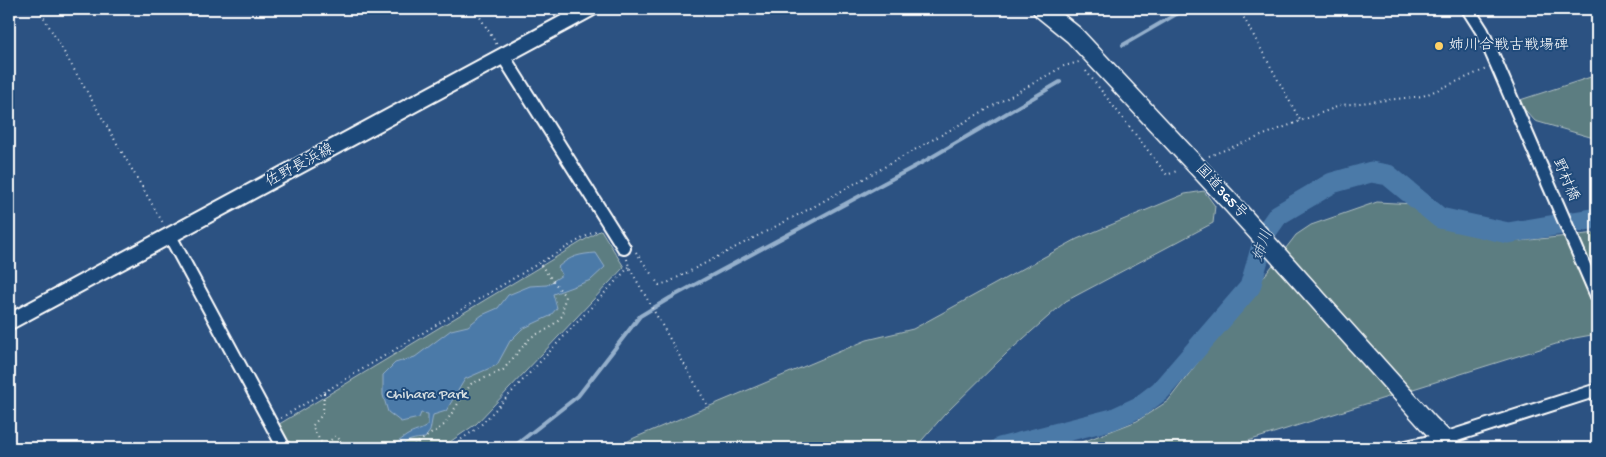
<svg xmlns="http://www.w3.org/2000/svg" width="1606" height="457" font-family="'Gochi Hand','Klee One',sans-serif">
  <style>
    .green { fill: #5c7d81; stroke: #aebec0 }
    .water { fill: #4c7aa8; stroke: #94afcb }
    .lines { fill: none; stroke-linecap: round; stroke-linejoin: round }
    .stream { stroke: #94afcb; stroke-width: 4 }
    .river { stroke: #4c7aa8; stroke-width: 21 }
    .minor-casing { stroke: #fff; stroke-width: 16 }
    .major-casing { stroke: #fff; stroke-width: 19 }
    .highway-casing { stroke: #fff; stroke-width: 21 }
    .path { stroke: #fff; stroke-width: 2; stroke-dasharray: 1 4; stroke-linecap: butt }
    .minor { stroke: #1f4a7a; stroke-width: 12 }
    .major { stroke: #1f4a7a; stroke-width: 15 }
    .highway { stroke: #1f4a7a; stroke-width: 18 }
    .poi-dot { fill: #ffd166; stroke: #1f4a7a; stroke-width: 2 }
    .labels { text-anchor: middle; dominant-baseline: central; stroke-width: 4; stroke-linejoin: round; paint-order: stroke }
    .poi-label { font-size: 15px; fill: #fff; stroke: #1f4a7a; text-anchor: start }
    .street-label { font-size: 15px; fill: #fff; stroke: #1f4a7a }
    .park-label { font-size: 15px; fill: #d6dee0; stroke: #1f4a7a }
    .water-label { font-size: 16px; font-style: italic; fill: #d2dee9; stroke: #1f4a7a }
  </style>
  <rect width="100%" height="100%" fill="#2c5282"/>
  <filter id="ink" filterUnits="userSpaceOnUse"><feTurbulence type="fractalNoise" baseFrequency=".02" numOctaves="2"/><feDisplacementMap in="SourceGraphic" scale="10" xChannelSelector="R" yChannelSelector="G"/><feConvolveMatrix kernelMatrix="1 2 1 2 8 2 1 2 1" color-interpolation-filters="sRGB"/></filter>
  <g filter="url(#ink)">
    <!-- green -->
    <path class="green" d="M1597,75V139L1535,121L1517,101Z
      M1204,191L1215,206L1213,223L1066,301L1006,354L945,414L915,448H615L634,438L867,340L913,329L1077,239L1185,194Z
      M1377,202L1414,204L1445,228L1520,241L1597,233V334L1575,338L1226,448H1067L1137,421L1168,401L1296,235L1311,225Z
      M601,230L624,267L476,424L441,448H290L276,426Z"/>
    <!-- water -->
    <path class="water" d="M596,253L605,267L591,280L553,294L557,308L550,316L522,329L510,341L497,365L465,379L446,411L433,415L430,431L425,438C414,439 407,439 400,448H389C395,445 400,440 406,436C414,431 421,431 428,425V414L421,413L419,418L401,422L388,412L383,395V375L395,363L415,357L451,330L468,326L482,315L498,308L508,295L530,286L547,285L562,275L558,267C570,256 580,254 596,253Z"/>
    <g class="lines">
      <!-- stream -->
      <path class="stream" d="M1123,45L1185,9
        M512,448L578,396L640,316L670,298L925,161L1060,82"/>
      <!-- river -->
      <path class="river" d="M1000,448L1113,419L1139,407L1160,391L1250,287L1266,232L1278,215L1332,183L1371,172L1388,175L1440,218L1508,233L1597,218"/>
      <!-- minor casing -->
      <g class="minor-casing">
        <path id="minor" d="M1468,9L1482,31L1497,65L1597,296
          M503,56L624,248
          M170,236L284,448
          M1401,448L1444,439L1597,390"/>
      </g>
      <!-- major casing -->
      <g class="major-casing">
        <path id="major" d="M9,322L590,9"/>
      </g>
      <!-- highway casing -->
      <g class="highway-casing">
        <path id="highway" d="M1042,9L1074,35L1233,205L1429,424L1453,448"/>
      </g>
      <!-- path -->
      <path class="path" d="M39,9L163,223
        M475,9L497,45
        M1239,9L1300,120
        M1086,71L1167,175L1179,170
        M1209,156L1342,105L1423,96L1486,69
        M636,252L659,285L669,282L813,207L1064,66L1079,62L1080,64
        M627,259L629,267L709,408
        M324,393L323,414L312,426L323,446L336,436L348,448
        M281,418L539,263L597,230
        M410,448L444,425L471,384L503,370L531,337L550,328L562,316L565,296L539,263
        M449,448L479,427L629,267"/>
      <!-- minor -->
      <use href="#minor" class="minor"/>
      <!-- major -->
      <use href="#major" class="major"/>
      <!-- highway -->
      <use href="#highway" class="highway"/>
    </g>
  </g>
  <!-- markers -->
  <circle class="poi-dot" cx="1439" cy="46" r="5"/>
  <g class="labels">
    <!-- poi labels -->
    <g class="poi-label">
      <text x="1449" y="46">姉川合戦古戦場碑</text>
    </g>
    <!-- street labels -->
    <g class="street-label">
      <text transform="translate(300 166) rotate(-28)">佐野長浜線</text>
      <text transform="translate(1565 180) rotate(67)">野村橋</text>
      <text transform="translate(1221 192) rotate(47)">国道365号</text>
    </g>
    <!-- park labels -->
    <g class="park-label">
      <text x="427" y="395">Chihara Park</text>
    </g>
    <!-- water labels -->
    <g class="water-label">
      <text transform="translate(1264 246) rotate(-70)">姉川</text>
    </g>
  </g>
  <!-- margin -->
  <rect width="1606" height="457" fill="none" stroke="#1f4a7a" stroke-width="30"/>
  <rect x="15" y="15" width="1576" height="427" fill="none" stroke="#fff" stroke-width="2" filter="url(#ink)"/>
</svg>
